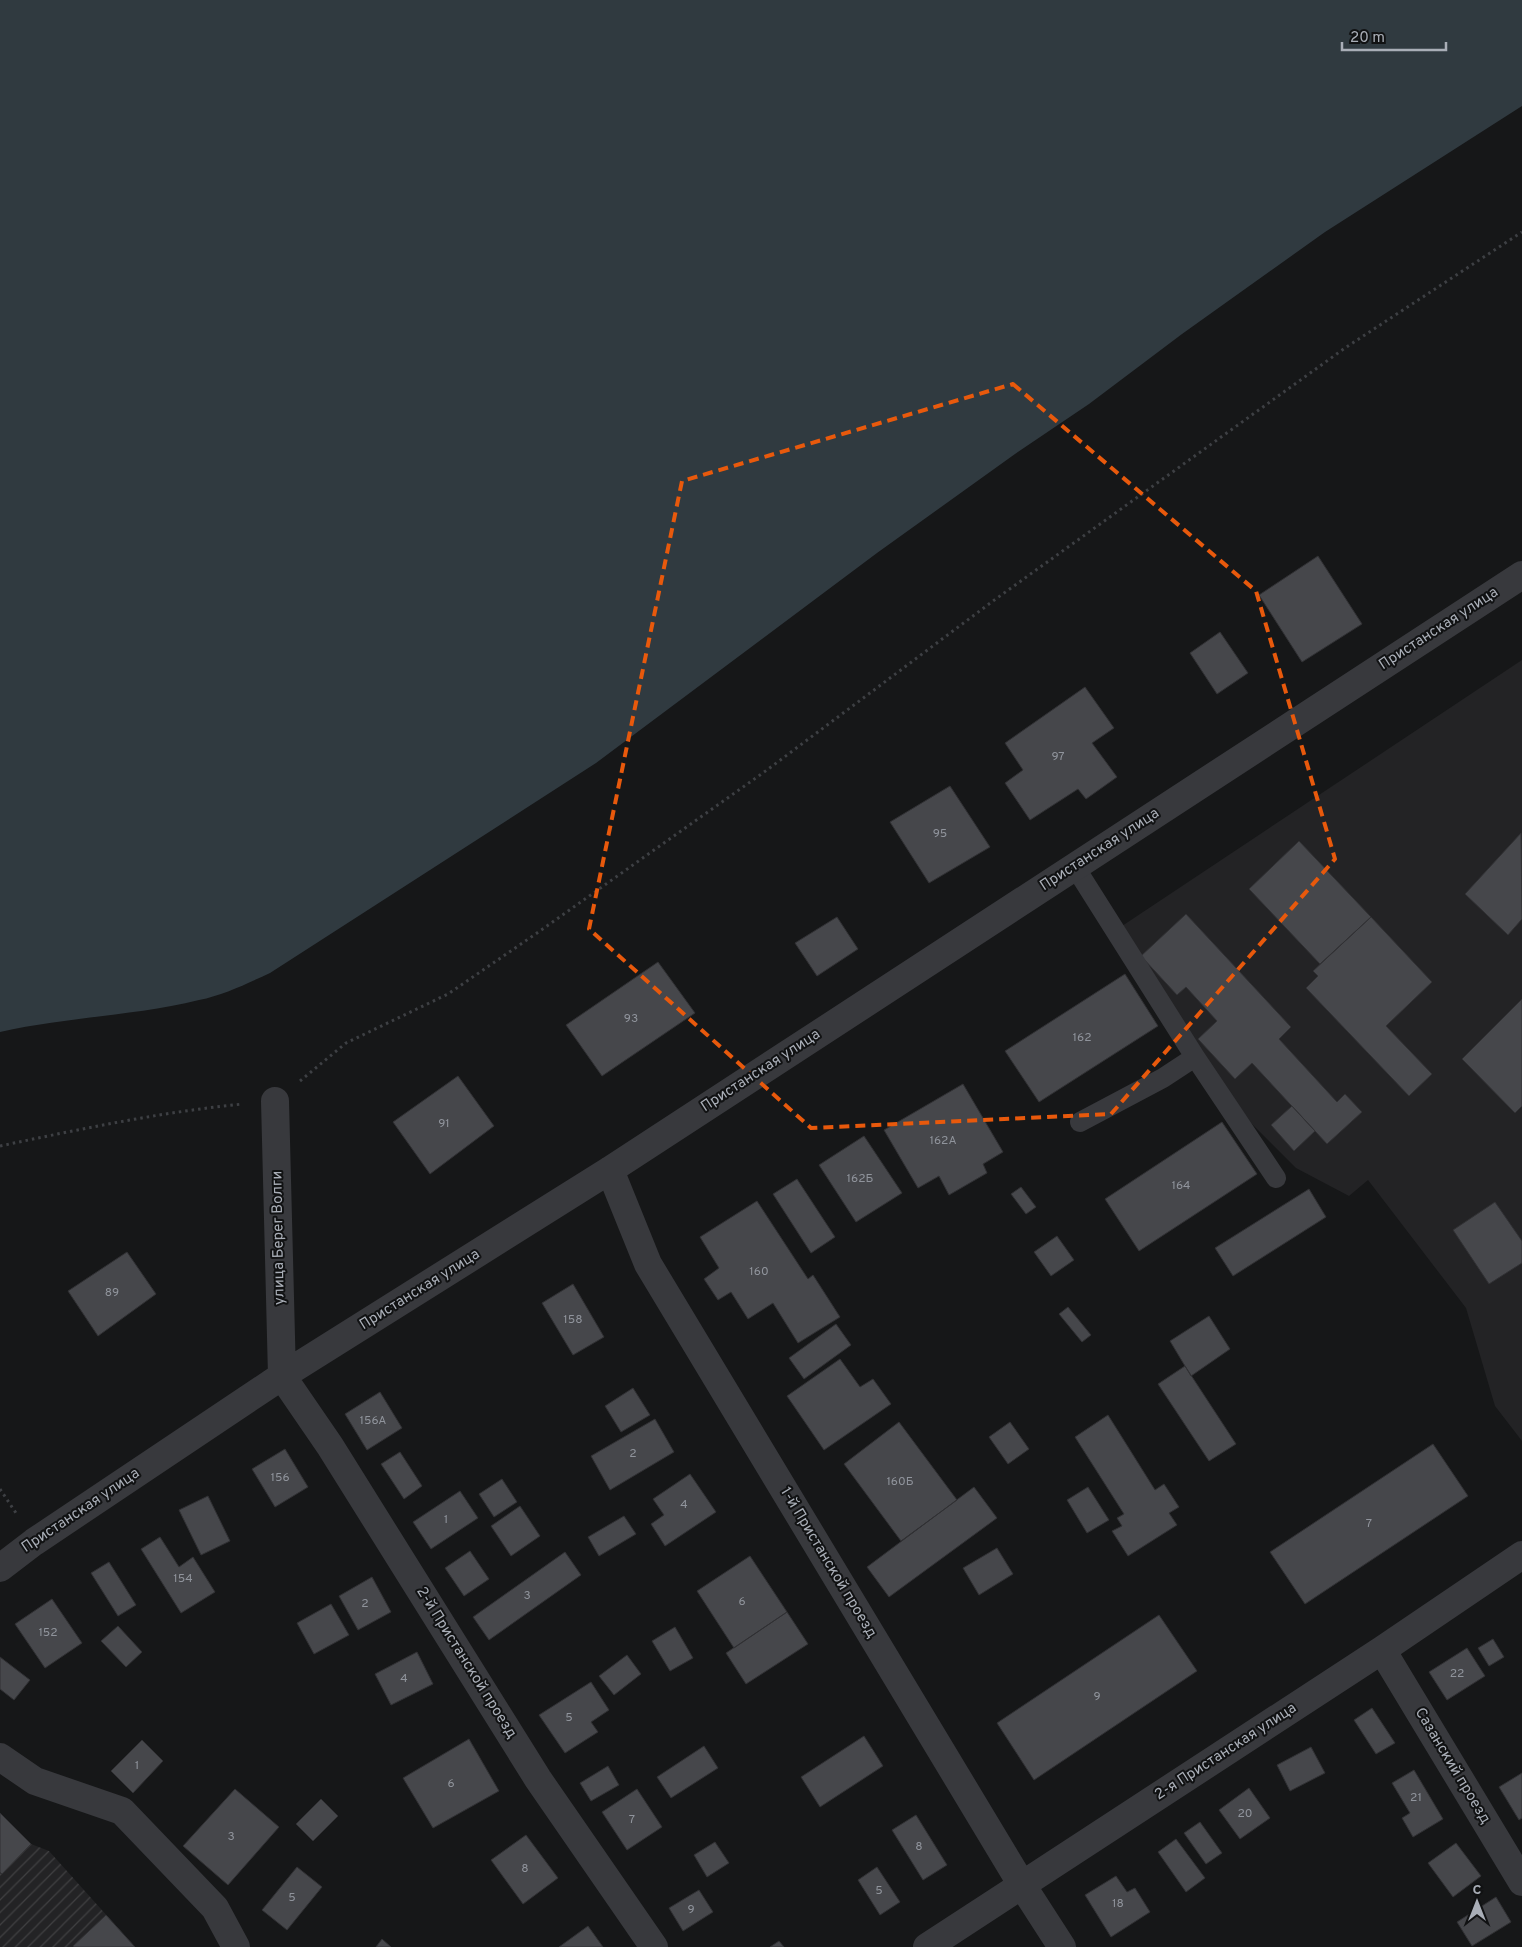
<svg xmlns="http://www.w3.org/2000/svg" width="1522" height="1947" font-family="Overpass,sans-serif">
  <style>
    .built { fill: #232325 }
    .industrial { fill: url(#industrial-furrows) }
    .water { fill: #303a40 }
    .building { fill: #46474b; stroke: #313134 }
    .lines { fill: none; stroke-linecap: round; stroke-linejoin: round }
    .path { stroke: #3e4044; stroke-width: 3; stroke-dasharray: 2.5 4; stroke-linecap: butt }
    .service { stroke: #38393d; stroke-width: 20 }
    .minor { stroke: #38393d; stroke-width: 28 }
    .marked { fill: none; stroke: #e8590c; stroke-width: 4; stroke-dasharray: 10 6; stroke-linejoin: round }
    .labels { text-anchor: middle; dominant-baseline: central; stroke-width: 4; stroke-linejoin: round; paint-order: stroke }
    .number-label { font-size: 12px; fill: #90949c }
    .street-label { font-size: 15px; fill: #a9aeb7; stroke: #111213 }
  </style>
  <defs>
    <pattern id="industrial-furrows" width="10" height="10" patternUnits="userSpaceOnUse" patternTransform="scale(1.25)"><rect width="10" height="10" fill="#232325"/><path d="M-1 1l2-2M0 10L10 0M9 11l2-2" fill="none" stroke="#404042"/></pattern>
  </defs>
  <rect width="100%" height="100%" fill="#161718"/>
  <!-- built -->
  <path class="built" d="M1522,660V1441L1495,1406L1466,1308L1368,1180L1349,1196L1296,1168L1251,1123L1137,963L1119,928Z"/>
  <!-- industrial -->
  <path class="industrial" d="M0,1813L31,1844L49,1851L135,1947H0Z"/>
  <!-- water -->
  <path class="water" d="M0,0H1522V106L1325,232L1182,334L1089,404L1015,454L877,553L596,763L270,973C248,983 224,995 199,1000C134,1016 66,1017 0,1032Z"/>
  <!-- building -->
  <path class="building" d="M1318,556L1362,624L1302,662L1259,595Z
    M1220,632L1248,673L1217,694L1190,653Z
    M1085,687L1114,728L1092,743L1117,777L1086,799L1078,789L1030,820L1005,783L1023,770L1005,743Z
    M950,786L990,847L929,883L890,822Z
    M1521,833L1522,919L1508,935L1465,894Z
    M1299,841L1371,917L1320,964L1249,889Z
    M1186,914L1291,1027L1279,1039L1337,1102L1345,1094L1362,1112L1327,1144L1252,1063L1235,1079L1198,1039L1217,1021L1186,987L1177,995L1141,956Z
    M837,917L858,949L817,976L795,943Z
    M1371,917L1432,982L1386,1026L1432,1074L1409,1096L1306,988L1318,976L1313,971Z
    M658,962L695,1013L602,1076L566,1025Z
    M1125,974L1158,1026L1039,1102L1005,1051Z
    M1522,999V1106L1515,1113L1462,1059Z
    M458,1076L494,1126L430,1174L393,1122Z
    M963,1084L1003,1152L983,1164L987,1173L949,1195L939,1176L918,1188L884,1130Z
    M1292,1106L1315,1131L1294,1151L1271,1125Z
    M1222,1122L1257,1174L1139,1251L1105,1199Z
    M864,1136L902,1193L856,1222L819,1165Z
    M797,1179L835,1237L811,1253L773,1194Z
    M1021,1187L1036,1207L1026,1214L1011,1194Z
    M1309,1189L1326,1217L1233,1276L1215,1248Z
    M757,1201L808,1279L813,1275L840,1317L798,1343L773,1303L748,1319L731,1292L718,1300L704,1279L719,1268L700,1237Z
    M1495,1202L1522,1241V1263L1489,1284L1453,1230Z
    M1057,1236L1074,1260L1051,1276L1034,1252Z
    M127,1252L156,1294L98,1336L68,1291Z
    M573,1284L604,1337L573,1355L542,1303Z
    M1068,1307L1091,1335L1082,1342L1059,1314Z
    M1209,1316L1230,1349L1191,1376L1170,1341Z
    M836,1324L851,1345L804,1379L789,1358Z
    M840,1359L860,1387L873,1379L891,1404L824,1450L787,1396Z
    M1185,1366L1236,1444L1209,1461L1158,1384Z
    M633,1388L650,1415L621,1432L605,1406Z
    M380,1392L402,1428L367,1450L345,1414Z
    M1108,1415L1155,1490L1164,1484L1179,1507L1169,1513L1177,1525L1128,1556L1112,1531L1122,1526L1117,1518L1124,1514L1075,1437Z
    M655,1419L674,1452L610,1490L591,1456Z
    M899,1422L957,1500L901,1541L844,1464Z
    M1010,1422L1029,1449L1008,1464L989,1437Z
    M1433,1444L1468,1496L1305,1604L1270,1552Z
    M285,1449L308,1487L275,1507L252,1469Z
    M400,1452L422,1486L404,1499L381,1464Z
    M690,1474L716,1512L665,1546L651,1524L664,1515L653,1499Z
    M502,1479L517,1502L494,1517L479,1494Z
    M974,1487L997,1518L889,1597L867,1567Z
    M1088,1487L1109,1520L1087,1533L1067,1500Z
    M460,1491L478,1518L431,1549L413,1522Z
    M208,1496L230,1541L201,1555L179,1510Z
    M520,1506L540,1536L511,1556L491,1526Z
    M624,1516L636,1534L599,1556L588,1537Z
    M160,1537L179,1567L193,1557L215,1592L181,1613L141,1549Z
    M997,1548L1013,1574L979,1595L963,1568Z
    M470,1551L489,1579L464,1596L445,1568Z
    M565,1552L581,1575L489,1640L473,1617Z
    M750,1556L787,1612L734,1648L697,1591Z
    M109,1562L136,1605L118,1616L91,1573Z
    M372,1577L391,1612L358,1630L339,1596Z
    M52,1599L82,1643L45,1668L15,1624Z
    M331,1604L349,1635L314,1654L297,1623Z
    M787,1612L808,1644L746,1684L726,1653Z
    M1159,1615L1197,1671L1034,1780L997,1723Z
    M118,1626L142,1652L126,1667L101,1641Z
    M675,1627L693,1658L670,1671L652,1641Z
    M1493,1639L1504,1657L1489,1666L1478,1648Z
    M1467,1648L1485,1676L1447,1700L1429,1672Z
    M417,1652L433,1684L391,1705L375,1674Z
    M627,1655L641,1674L614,1695L599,1676Z
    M0,1657L30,1680L14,1700L0,1689Z
    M591,1682L609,1710L591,1722L598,1732L565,1753L539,1715Z
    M1372,1708L1395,1743L1376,1754L1354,1720Z
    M864,1736L883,1766L820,1807L801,1777Z
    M469,1739L499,1791L433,1828L403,1778Z
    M142,1740L163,1761L133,1793L111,1771Z
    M704,1746L718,1768L671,1798L657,1777Z
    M1311,1747L1325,1773L1290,1791L1277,1765Z
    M608,1766L619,1785L591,1801L580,1783Z
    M1414,1770L1443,1819L1413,1837L1402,1818L1410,1813L1392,1783Z
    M1522,1773V1818L1519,1820L1499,1787Z
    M1249,1788L1270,1818L1240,1839L1219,1810Z
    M235,1789L279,1827L228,1885L183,1846Z
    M637,1789L662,1827L627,1850L602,1812Z
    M321,1799L338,1816L313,1841L296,1824Z
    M0,1813L31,1844L2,1874L0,1872Z
    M916,1815L947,1865L923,1880L892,1830Z
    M1200,1822L1222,1853L1206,1864L1184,1833Z
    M526,1835L558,1878L523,1904L491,1860Z
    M1176,1839L1205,1878L1186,1892L1158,1852Z
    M715,1842L729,1863L707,1877L694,1855Z
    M1456,1843L1481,1876L1453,1897L1428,1863Z
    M297,1867L322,1887L287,1930L262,1910Z
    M877,1867L900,1902L880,1915L858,1880Z
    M1116,1876L1127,1892L1135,1888L1150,1912L1111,1937L1085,1895Z
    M699,1890L713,1912L683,1931L669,1908Z
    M1496,1897L1511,1922L1472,1946L1457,1922Z
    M106,1915L135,1947H74L73,1946Z
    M588,1926L603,1947H559Z
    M382,1939L391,1947H376Z
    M779,1941L784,1947H770Z"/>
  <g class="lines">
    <!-- path -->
    <path class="path" d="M300,1081L346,1043L448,994L537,933L767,770L993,601L1345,348L1522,232
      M0,1146C81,1129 161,1112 243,1104
      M0,1489L18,1516"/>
    <!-- service -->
    <path class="service" d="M1075,867L1195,1057L1163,1078L1080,1122
      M1195,1057L1276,1178"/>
    <!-- minor -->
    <path class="minor" d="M275,1101L282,1376L330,1446L538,1779L654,1947
      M610,1170L648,1264L1022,1885L1062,1947
      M0,1568L34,1542L282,1376L610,1170L1522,575
      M1382,1650L1522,1882
      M0,1757L35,1781L122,1811L215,1908L236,1947
      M927,1947L1382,1650L1522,1555"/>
  </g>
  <!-- marked area -->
  <path class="marked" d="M1013,384L1256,591L1335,859L1111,1114L811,1128L589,929L682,481Z"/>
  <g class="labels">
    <!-- number labels -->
    <g class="number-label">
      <text x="1058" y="757">97</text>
      <text x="940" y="834">95</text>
      <text x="631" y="1019">93</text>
      <text x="1082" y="1038">162</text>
      <text x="444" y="1124">91</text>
      <text x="943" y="1141">162А</text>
      <text x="860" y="1179">162Б</text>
      <text x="1181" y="1186">164</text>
      <text x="759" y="1272">160</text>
      <text x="112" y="1293">89</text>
      <text x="573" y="1320">158</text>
      <text x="373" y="1421">156А</text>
      <text x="633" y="1454">2</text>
      <text x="280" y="1478">156</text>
      <text x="900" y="1482">160Б</text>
      <text x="684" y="1505">4</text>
      <text x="446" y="1520">1</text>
      <text x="1369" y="1524">7</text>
      <text x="183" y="1579">154</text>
      <text x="527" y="1596">3</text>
      <text x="742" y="1602">6</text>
      <text x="365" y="1604">2</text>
      <text x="48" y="1633">152</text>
      <text x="1457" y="1674">22</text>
      <text x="404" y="1679">4</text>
      <text x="1097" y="1697">9</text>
      <text x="569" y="1718">5</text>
      <text x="137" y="1766">1</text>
      <text x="451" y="1784">6</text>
      <text x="1416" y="1798">21</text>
      <text x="1245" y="1814">20</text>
      <text x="632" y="1820">7</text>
      <text x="231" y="1837">3</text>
      <text x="919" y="1847">8</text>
      <text x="525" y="1869">8</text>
      <text x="879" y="1891">5</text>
      <text x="292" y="1898">5</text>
      <text x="1118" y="1904">18</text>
      <text x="691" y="1910">9</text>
    </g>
    <!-- street labels -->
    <g class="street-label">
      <text transform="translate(1439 629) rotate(-33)">Пристанская улица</text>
      <text transform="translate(1100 850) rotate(-33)">Пристанская улица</text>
      <text transform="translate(761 1071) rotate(-33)">Пристанская улица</text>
      <text transform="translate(279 1238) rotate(-91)">улица Берег Волги</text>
      <text transform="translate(420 1290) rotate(-32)">Пристанская улица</text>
      <text transform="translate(81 1511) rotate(-34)">Пристанская улица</text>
      <text transform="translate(828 1563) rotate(59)">1-й Пристанской проезд</text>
      <text transform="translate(466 1663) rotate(58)">2-й Пристанской проезд</text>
      <text transform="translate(1226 1752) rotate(-33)">2-я Пристанская улица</text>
      <text transform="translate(1452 1766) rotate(59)">Сазанский проезд</text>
    </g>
  </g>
  <!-- north arrow -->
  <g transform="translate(1477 1902)" stroke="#111213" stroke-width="4" paint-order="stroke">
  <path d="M0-4L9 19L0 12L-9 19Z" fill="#a9aeb7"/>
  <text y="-8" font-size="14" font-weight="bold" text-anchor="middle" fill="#a9aeb7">С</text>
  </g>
  <!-- scale -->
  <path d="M1342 42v8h104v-8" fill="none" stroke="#a9aeb7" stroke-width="2.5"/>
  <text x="1350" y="42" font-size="15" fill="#a9aeb7" stroke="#111213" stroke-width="4" paint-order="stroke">20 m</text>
</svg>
